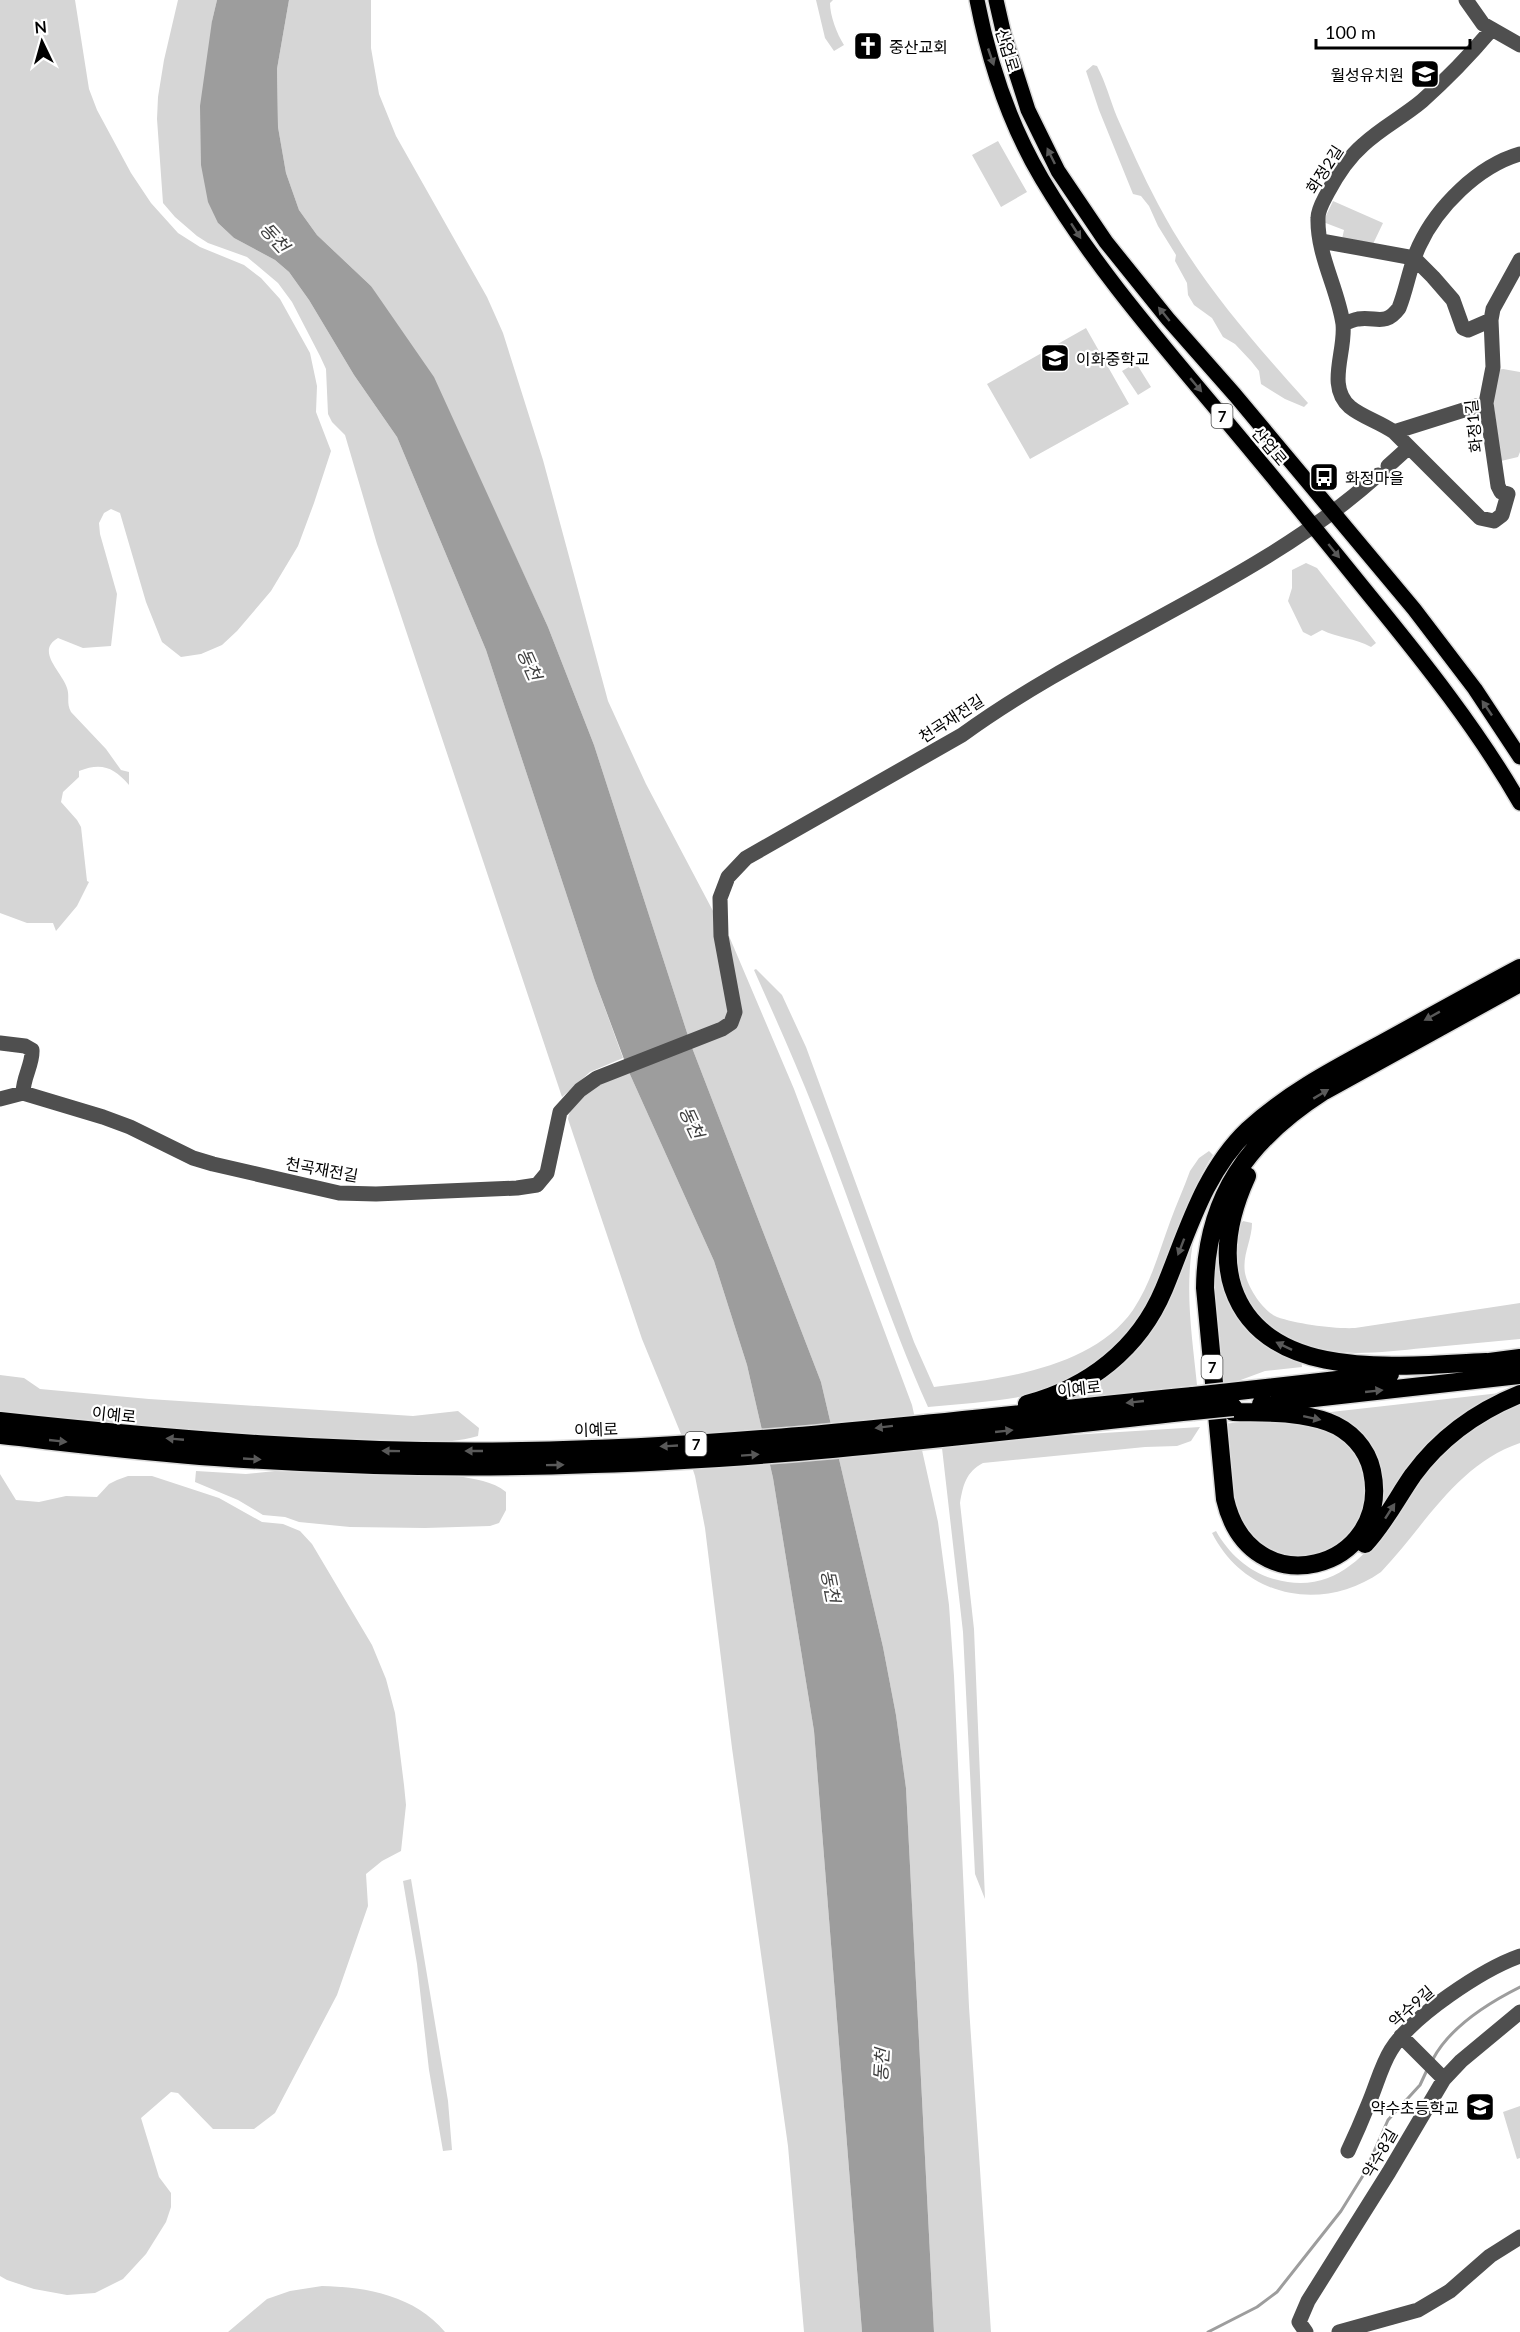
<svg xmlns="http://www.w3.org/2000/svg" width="1520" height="2332" font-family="Lato,'Noto Sans KR',sans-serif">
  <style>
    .green { fill: #d6d6d6 }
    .water { fill: #9d9d9d }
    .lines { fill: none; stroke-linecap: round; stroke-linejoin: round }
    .stream { stroke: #9d9d9d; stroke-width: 3 }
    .major-casing { stroke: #dbdbdb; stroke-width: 18 }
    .highway-casing { stroke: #dbdbdb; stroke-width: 21 }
    .minor { stroke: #4f4f4f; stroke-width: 15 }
    .major { stroke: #000; stroke-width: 15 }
    .highway { stroke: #000; stroke-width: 18 }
    .highway-bridge-casing { stroke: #dbdbdb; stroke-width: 21; stroke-linecap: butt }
    .highway-bridge { stroke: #000; stroke-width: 18 }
    .oneway { fill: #595959 }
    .labels { text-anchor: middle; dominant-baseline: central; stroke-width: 4.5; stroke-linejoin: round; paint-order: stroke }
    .shield { fill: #fff; stroke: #4c4c4c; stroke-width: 1.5 }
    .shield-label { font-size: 15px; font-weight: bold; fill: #000 }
    .poi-label { font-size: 16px; fill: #000; stroke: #fff; text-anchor: start }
    .street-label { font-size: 16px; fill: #000; stroke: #fff }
    .water-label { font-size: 18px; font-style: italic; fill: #3e3e3e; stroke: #fff }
  </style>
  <rect width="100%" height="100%" fill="#fff"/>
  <!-- green -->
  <path class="green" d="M0,0H75L89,89L97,110L131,173L151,203L178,233L200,247L244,265L261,278L280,299L310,353L317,386L316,412L331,451L314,503L298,546L271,591L237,631L222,645L201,654L181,657L162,642L146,602L120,513L111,509L104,513L99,523L100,534L117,594L111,646L83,648L58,638C35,651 62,672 67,688C70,697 66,703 71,712L106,749L121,770L129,772V785C114,767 101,762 79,771V777L63,792L61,802L77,820L81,827L87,881L89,882L77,906L56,931L53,923H27L0,913Z
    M178,0H217L212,21L218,223L234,238L275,260L289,272L309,300L354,375L397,437L486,650L595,981L623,1058L590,1072L562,1097L377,544L345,435L332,422L328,414L326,369L320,356L292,302L278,283L247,257L208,243L197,236L175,217L163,203L157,119L158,97L164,60Z
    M289,0H371V48L379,94L396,136L487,297L503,333L543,460L608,701L646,784L713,911L732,1029L725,938L729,936L794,1089L912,1405L938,1522L949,1605L954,1676L969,2007L991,2332H934L906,1788L896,1715L883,1647L821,1382L691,1045L594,745L548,627L494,510L371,286L317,235L299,210L286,173L278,127L277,69Z
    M816,0H833L830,3C830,16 837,34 844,45L834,51L825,38Z
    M1093,65L1097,66C1106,83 1110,100 1117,117C1130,146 1143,176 1158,204C1197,278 1252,341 1308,403L1304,407L1285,399L1261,384L1259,371L1251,361L1235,344L1223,337L1212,318L1194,305L1188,295L1187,283L1175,261L1176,255L1158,226L1149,206L1141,196L1133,194L1099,110L1086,71Z
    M998,141L1027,192L1001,207L972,155Z
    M1333,201L1383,223L1373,244L1342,239L1344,230L1323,222Z
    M1086,328L1129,404L1030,459L987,384Z
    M1136,363L1151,387L1138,395L1122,371Z
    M1503,369L1520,372V452L1518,457L1501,461L1493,400L1498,370Z
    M1306,563L1317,568L1376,643L1371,647C1355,638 1338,638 1322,630L1311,636L1303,632L1288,601L1292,588V570Z
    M756,969L782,995L806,1047L914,1342L934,1387C999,1379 1092,1369 1133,1310C1151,1283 1159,1252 1170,1222C1176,1205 1184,1188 1190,1171L1199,1158L1209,1151L1213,1155C1190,1190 1180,1229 1164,1267C1141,1322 1117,1357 1062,1383C1048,1389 1034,1395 1019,1397C989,1402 958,1404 928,1407C885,1311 854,1210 815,1112C796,1064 775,1017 754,970Z
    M628,1070L714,1261L747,1365L773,1478L814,1731L862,2332H804L788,2146L732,1748L705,1528L695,1476L681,1434L642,1339L568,1119C571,1095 609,1080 628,1070Z
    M1243,1221L1252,1223C1252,1240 1242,1255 1245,1273C1248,1288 1263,1311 1277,1317C1297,1324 1334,1329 1355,1328L1520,1303V1339C1488,1342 1456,1345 1424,1348C1364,1354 1291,1365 1252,1307C1246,1297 1241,1290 1239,1279C1236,1261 1231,1237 1243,1221Z
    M1217,1235L1224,1237L1227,1286L1301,1359L1302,1367L1265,1371L1238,1381L1221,1383L1212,1300Z
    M1194,1237C1184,1287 1192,1335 1197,1385L1074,1399L1073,1395L1096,1383Z
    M0,1375L24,1378L40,1389L149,1399L413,1416L458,1411L479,1428L478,1436C439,1447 395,1441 355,1440C237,1437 121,1425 4,1412L0,1411Z
    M1500,1393L1382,1508L1380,1506V1473L1331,1417V1412Z
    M1520,1401V1443C1457,1464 1424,1527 1381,1572C1322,1613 1245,1598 1212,1533L1216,1531C1229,1554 1249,1572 1274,1579C1359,1604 1393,1507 1438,1458C1462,1432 1490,1417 1520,1401Z
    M1258,1420L1316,1425L1349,1442L1362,1463L1368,1497L1357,1527L1324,1556L1273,1557L1233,1514L1224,1424Z
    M1200,1427L1191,1441L1177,1446L1145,1447L983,1463C966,1472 963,1485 960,1503L974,1629L985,1899L975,1874L963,1632L942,1448L1039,1437Z
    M196,1471L246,1474L275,1471L457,1476C474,1479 493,1481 506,1492V1510L499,1523L490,1526L425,1528L350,1527L299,1522L285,1517L263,1515L238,1500L195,1482Z
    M0,1474L16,1500L39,1502L66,1496L97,1497L109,1484L117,1480L128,1476H152L219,1498L262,1522L283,1524L300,1531L312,1544L372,1645L386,1679L395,1713L404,1785L406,1805L401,1851L382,1861L366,1874L368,1906L337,1995L275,2113L254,2129H213L178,2093L171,2092L141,2118L159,2177L171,2193V2207L166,2222L146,2254L123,2279L95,2293L67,2295L34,2289L7,2280L0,2276Z
    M411,1879L448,2101L452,2150L443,2151L429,2070L417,1964L403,1881Z
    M1520,2106V2158L1517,2159L1503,2112Z
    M322,2286C368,2287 415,2296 445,2332H228L267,2299L290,2291Z"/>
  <!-- water -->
  <path class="water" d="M217,0H289L277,69L278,127L286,173L299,210L317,235L371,286L434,377L548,627L594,745L691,1045L821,1382L883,1647L896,1715L906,1788L934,2332H862L814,1731L773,1478L747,1365L714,1261L628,1070L595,981L486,650L397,437L354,375L309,300L289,272L275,260L234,238L218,223L208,202L201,165L200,106L212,21Z"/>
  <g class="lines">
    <!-- stream -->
    <path class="stream" d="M1433,2059C1450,2027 1488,2003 1520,1987
      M1208,2332L1257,2307L1277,2292L1341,2211L1364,2174L1388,2120L1420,2085L1427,2070"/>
    <!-- major casing -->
    <g class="major-casing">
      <path id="major" d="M977,0C989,62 1010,125 1042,179C1092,263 1155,336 1217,410C1269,472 1320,534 1370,596C1424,662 1478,730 1520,803
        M996,0L1004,35L1028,110L1058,171L1106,242L1168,319L1235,395L1414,609L1475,689L1520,757"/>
    </g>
    <!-- highway casing -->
    <g class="highway-casing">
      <path id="highway" d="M1277,1110L1304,1088
        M1247,1176C1231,1211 1221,1251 1233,1288C1266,1385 1405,1365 1486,1362
        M1474,1364L1520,1358
        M1230,1392L1390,1374
        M1027,1404C1088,1388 1139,1349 1164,1289C1187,1234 1203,1173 1248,1130C1288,1093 1337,1068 1385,1042C1430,1017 1475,992 1520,968
        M1261,1404L1520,1375
        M1233,1412C1264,1413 1298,1411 1328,1422C1350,1430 1367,1448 1372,1471C1393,1570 1250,1609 1225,1499L1205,1288C1206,1196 1249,1139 1324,1091L1520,983
        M0,1421C174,1440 346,1454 522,1451C746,1448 970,1418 1193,1396
        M0,1435C72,1443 143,1452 215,1457C341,1466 468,1469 594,1464C794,1458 994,1432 1193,1411
        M1365,1544C1384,1524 1397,1498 1413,1475C1440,1438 1478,1411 1520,1394"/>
    </g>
    <!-- minor -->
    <path class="minor" d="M1466,0L1483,24L1520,45
      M1492,29C1470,55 1447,79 1422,101C1403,117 1381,128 1363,145C1348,158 1337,175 1328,192C1324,200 1318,209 1318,218C1317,255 1338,289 1343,324C1346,352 1326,386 1350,407C1362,417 1380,422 1394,432L1480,518L1494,521L1502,515L1508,494L1501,492L1498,486L1486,403L1493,367L1491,320L1493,309L1520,260
      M1321,241L1414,258L1433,277L1453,300L1463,328L1468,330L1491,320
      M1343,324C1348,322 1353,320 1358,319C1376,316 1385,327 1399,308C1407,288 1410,265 1419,246C1437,207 1478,166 1520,154
      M1394,432L1486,403
      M1388,466L1409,447
      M0,1043L25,1046L32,1050C33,1064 23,1077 23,1093
      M0,1099L23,1093L103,1117L130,1127L193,1158L213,1164L339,1193L376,1194L517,1188L537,1185L547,1173L560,1112L580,1090L597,1078L722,1029L731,1023L735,1012L721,936L720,898L728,877L746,858L962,735C1094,639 1258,583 1378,475
      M1401,2036L1444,2079
      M1348,2151C1355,2136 1362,2120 1368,2105C1376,2087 1381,2066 1391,2050C1412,2016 1483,1969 1520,1956
      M1306,2332L1299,2322L1308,2301L1389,2172L1444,2079L1461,2061L1520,2012
      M1339,2332L1418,2310L1450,2291L1490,2256L1520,2237"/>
    <!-- major -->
    <use href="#major" class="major"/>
    <!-- highway -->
    <use href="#highway" class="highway"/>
    <!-- highway-bridge casing -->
    <g class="highway-bridge-casing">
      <path id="highway-bridge" d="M1193,1396L1230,1392
        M1193,1411L1233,1407"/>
    </g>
    <!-- highway-bridge -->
    <use href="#highway-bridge" class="highway-bridge"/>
  </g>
  <!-- one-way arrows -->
  <defs><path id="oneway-solid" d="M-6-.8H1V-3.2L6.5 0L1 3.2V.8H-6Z" transform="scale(1.5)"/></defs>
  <g class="oneway">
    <use href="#oneway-solid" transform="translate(991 57) rotate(71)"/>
    <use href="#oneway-solid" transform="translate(1051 156) rotate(-116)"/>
    <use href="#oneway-solid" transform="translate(1076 231) rotate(57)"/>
    <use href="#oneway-solid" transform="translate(1164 314) rotate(-129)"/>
    <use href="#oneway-solid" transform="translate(1196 385) rotate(50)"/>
    <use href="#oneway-solid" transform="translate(1334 551) rotate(51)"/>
    <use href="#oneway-solid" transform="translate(1487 708) rotate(-124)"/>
    <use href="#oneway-solid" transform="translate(1432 1016) rotate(151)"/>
    <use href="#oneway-solid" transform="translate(1321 1094) rotate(-31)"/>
    <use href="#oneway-solid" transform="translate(1181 1247) rotate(111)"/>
    <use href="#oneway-solid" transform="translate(1284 1346) rotate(-154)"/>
    <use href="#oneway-solid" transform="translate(1374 1391) rotate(-6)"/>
    <use href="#oneway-solid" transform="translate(1135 1402) rotate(174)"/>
    <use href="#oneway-solid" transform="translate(1312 1418) rotate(12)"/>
    <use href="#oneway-solid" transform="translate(884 1427) rotate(173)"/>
    <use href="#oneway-solid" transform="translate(1004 1431) rotate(-6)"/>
    <use href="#oneway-solid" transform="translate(175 1439) rotate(-175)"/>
    <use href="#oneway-solid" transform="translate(58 1441) rotate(6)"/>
    <use href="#oneway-solid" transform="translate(669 1446) rotate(177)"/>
    <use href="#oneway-solid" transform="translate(391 1451) rotate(-179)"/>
    <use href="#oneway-solid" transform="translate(474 1451) rotate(-180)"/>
    <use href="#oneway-solid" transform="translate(750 1455) rotate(-4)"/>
    <use href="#oneway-solid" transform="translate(252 1459) rotate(3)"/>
    <use href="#oneway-solid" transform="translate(555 1465) rotate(-1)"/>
    <use href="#oneway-solid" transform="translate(1390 1511) rotate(-57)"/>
  </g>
  <!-- icons -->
  <defs>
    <g id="church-square" transform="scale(1.5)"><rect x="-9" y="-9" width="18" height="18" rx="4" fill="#000" stroke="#fff"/><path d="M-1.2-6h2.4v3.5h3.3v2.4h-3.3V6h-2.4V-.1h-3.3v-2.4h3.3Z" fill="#fff"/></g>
    <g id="school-square" transform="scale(1.5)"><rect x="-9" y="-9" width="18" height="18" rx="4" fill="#000" stroke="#fff"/><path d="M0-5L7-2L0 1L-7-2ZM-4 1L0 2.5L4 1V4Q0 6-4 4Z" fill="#fff"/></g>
    <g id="bus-square" transform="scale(1.5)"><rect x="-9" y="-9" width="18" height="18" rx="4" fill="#000" stroke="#fff"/><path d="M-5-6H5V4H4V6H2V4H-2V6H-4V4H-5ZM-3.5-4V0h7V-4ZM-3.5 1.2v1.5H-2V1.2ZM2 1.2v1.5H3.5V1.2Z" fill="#fff"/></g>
  </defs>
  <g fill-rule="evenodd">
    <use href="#church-square" x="868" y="46"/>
    <use href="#school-square" x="1425" y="74"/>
    <use href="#school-square" x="1055" y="358"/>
    <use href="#bus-square" x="1324" y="477"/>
    <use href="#school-square" x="1480" y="2107"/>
  </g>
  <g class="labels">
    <!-- shield labels -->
    <g class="shield">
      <rect x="1211.5" y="404" width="21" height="24" rx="4.5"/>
      <rect x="1201.5" y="1355" width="21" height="24" rx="4.5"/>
      <rect x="685.5" y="1432" width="21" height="24" rx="4.5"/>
    </g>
    <g class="shield-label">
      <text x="1222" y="416">7</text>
      <text x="1212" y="1367">7</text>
      <text x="696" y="1444">7</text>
    </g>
    <!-- poi labels -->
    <g class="poi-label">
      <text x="889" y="46">중산교회</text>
      <text x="1404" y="74" text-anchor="end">월성유치원</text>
      <text x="1076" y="358">이화중학교</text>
      <text x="1345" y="477">화정마을</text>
      <text x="1459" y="2107" text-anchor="end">약수초등학교</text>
    </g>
    <!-- street labels -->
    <g class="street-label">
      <text transform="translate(1008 50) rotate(73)">산업로</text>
      <text transform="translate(1324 169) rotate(-57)">화정2길</text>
      <text transform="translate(1473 426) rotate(-96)">화정1길</text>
      <text transform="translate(1270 446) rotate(50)">산업로</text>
      <text transform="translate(951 718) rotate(-33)">천곡재전길</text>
      <text transform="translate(322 1169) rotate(10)">천곡재전길</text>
      <text transform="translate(1079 1388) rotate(-6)">이예로</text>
      <text transform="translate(114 1414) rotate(6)">이예로</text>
      <text transform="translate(596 1429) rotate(-2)">이예로</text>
      <text transform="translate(1411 2006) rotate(-41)">약수9길</text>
      <text transform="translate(1379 2153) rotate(-60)">약수8길</text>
    </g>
    <!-- water labels -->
    <g class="water-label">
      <text transform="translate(275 237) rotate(48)">동천</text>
      <text transform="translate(530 664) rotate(66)">동천</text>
      <text transform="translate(692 1122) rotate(65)">동천</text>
      <text transform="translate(831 1586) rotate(79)">동천</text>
      <text transform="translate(881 2065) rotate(-87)">동천</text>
    </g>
  </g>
  <!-- north arrow -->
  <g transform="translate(42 42) rotate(355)" stroke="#ffffff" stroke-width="4.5" paint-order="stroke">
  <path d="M0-4.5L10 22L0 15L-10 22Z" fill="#000000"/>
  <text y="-9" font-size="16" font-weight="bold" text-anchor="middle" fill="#000000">N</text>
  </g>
  <!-- scale -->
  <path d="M1316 39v9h154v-9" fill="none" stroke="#000000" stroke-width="3"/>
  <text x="1325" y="39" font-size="18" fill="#000000" stroke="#ffffff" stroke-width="4.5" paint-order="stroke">100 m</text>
</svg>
